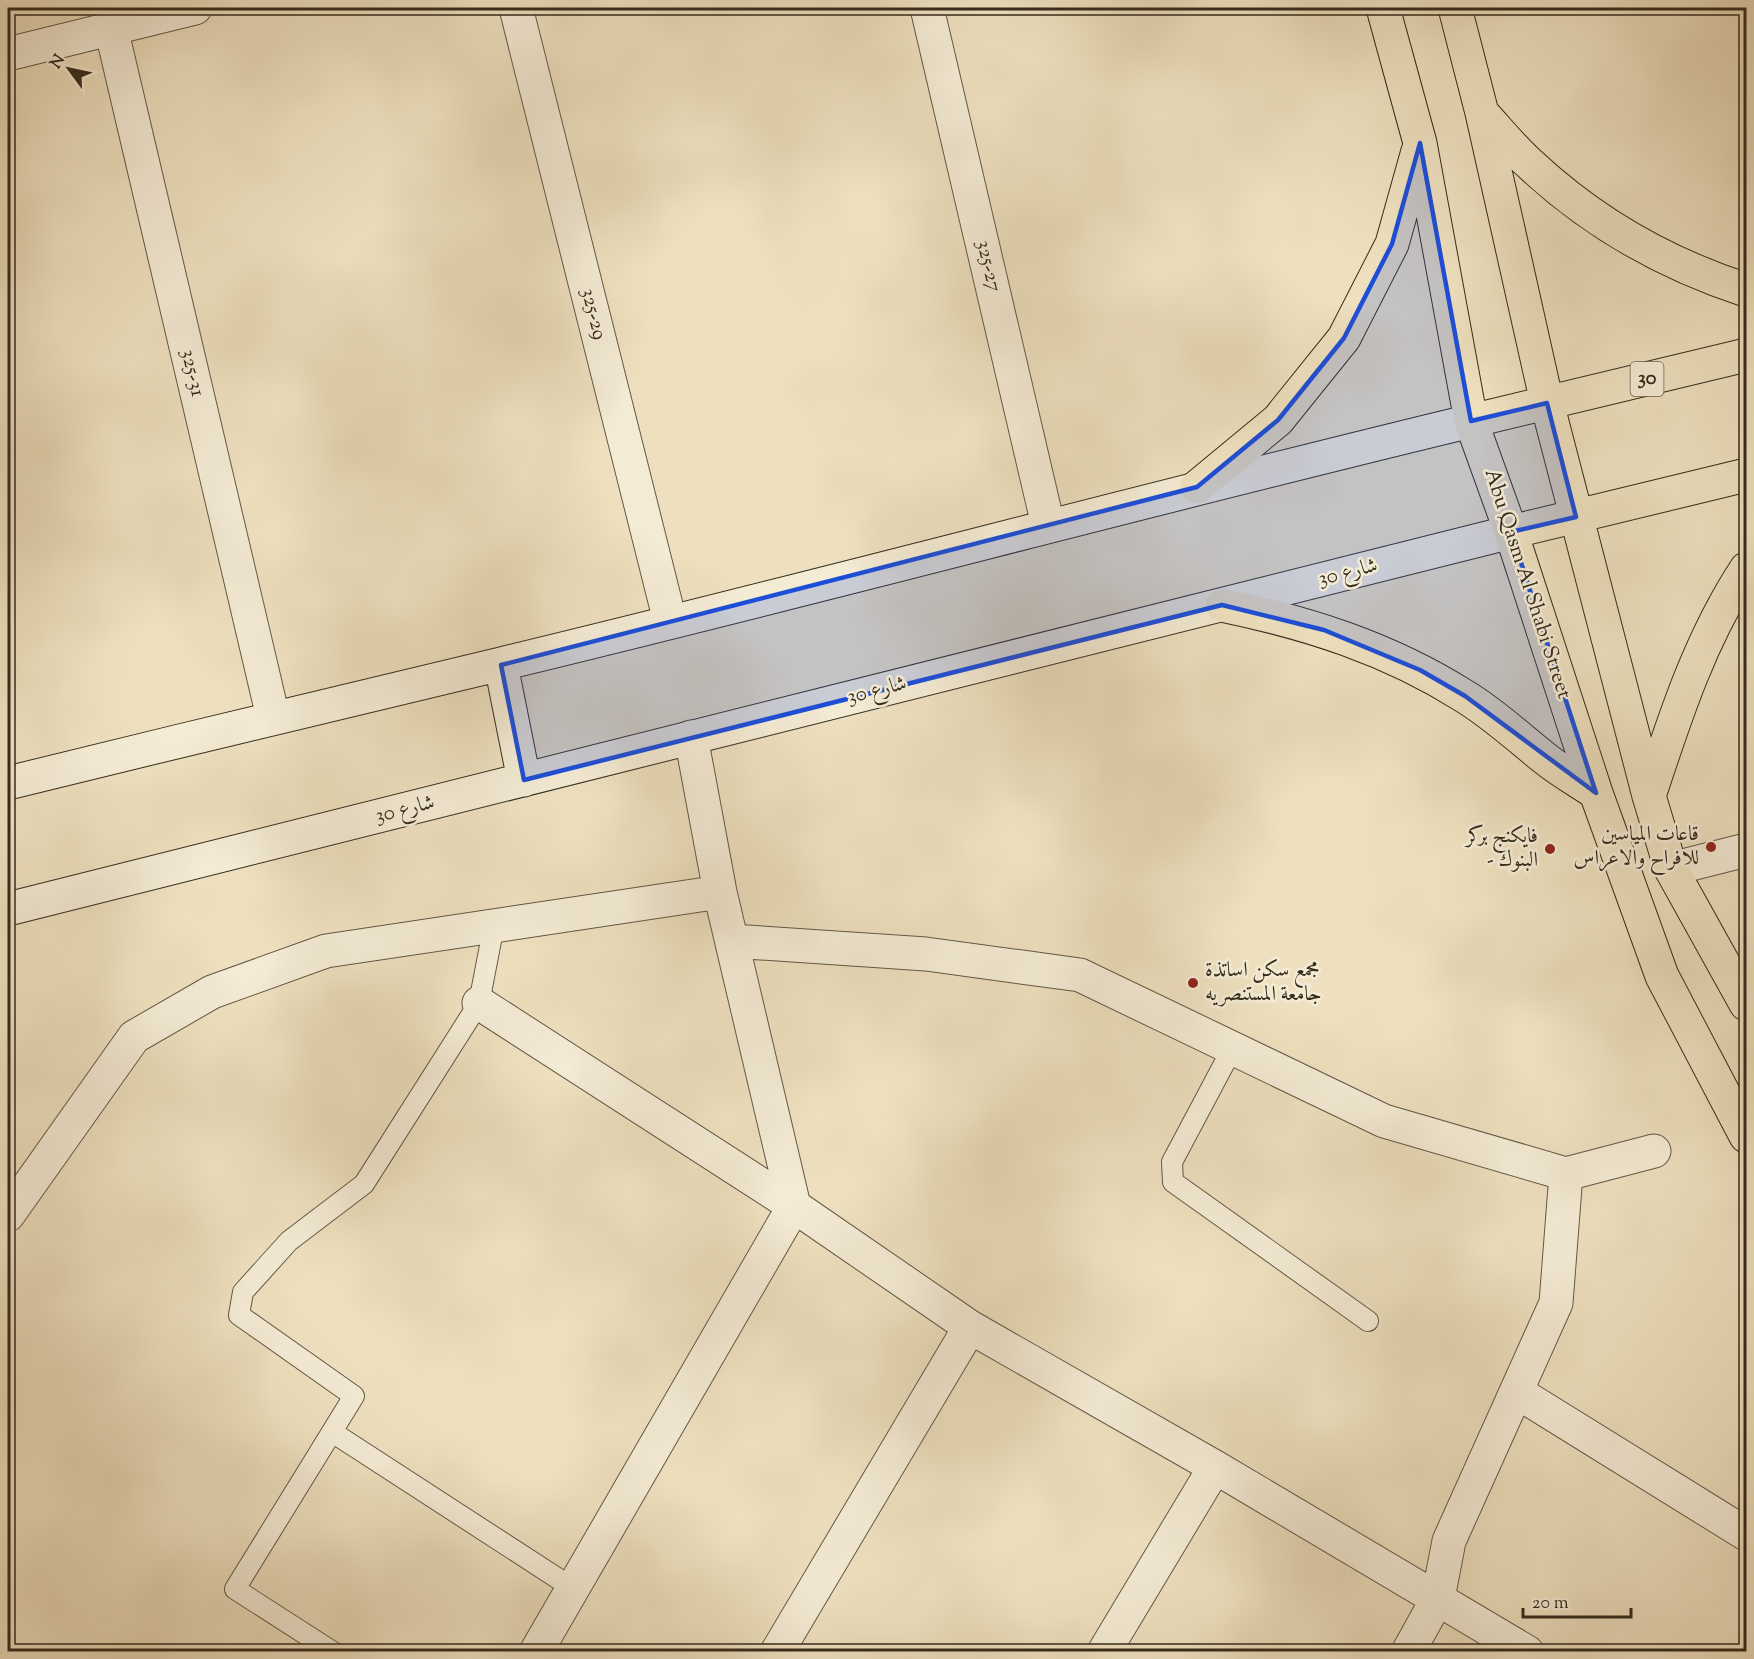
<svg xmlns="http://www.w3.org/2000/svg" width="1754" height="1659" font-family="'Sorts Mill Goudy',Amiri,serif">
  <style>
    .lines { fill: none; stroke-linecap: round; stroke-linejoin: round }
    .service-casing { stroke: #635846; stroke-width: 22 }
    .minor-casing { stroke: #635846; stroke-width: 35 }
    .secondary-casing { stroke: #352b1d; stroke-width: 35 }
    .primary-casing { stroke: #352b1d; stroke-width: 35 }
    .service { stroke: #f4ebd5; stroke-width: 20 }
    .minor { stroke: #f4ebd5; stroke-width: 33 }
    .secondary { stroke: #f4ebd5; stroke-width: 33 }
    .primary { stroke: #eee0bf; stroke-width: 33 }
    .marked { fill: #1d4ed8; fill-opacity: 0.2; stroke: #1d4ed8; stroke-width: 4.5; stroke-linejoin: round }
    .poi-dot { fill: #8f2418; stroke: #f4ebd5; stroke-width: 2 }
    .labels { text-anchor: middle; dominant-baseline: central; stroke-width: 5; stroke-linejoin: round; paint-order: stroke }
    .shield { fill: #f4ebd5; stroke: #6e6554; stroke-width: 1.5 }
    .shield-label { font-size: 20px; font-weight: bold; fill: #352b1d }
    .street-label { font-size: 21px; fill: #352b1d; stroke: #f4ebd5 }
    .poi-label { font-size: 21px; fill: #352b1d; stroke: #f4ebd5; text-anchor: end }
  </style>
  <rect width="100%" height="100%" fill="#eee0bf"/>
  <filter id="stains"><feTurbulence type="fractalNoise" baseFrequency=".00333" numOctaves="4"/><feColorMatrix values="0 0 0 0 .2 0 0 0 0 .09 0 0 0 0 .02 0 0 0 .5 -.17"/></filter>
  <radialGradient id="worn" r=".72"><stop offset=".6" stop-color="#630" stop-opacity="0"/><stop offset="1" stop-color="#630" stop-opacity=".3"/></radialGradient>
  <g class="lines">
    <!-- service casing -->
    <g class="service-casing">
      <path id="service" d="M1232,1049L1172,1162L1173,1182L1368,1321
        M332,1432L574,1589
        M333,1652L235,1589L354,1396L239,1315L243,1292L289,1241L364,1184L479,1003L494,925"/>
    </g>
    <!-- minor casing -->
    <g class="minor-casing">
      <path id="minor" d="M516,8L670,621
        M927,8L1048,525
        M111,28L273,717
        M8,54L195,8
        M1671,869L1746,850
        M732,941L926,954L1080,975L1384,1121L1566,1174L1654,1151
        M479,1003L794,1206L970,1327L1215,1467L1527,1652
        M8,1215L134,1037L212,992L326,951L720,892
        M1517,1392L1746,1534
        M536,1652L794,1206L720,892L691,737
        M777,1652L970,1327
        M1104,1652L1215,1467
        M1408,1652L1438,1598L1449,1541L1556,1303L1566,1174"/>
    </g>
    <!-- secondary casing -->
    <g class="secondary-casing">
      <path id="secondary" d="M501,665L524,780
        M8,783C172,742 337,704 501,664C825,586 1147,499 1471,421
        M8,909L1511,532"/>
    </g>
    <!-- primary casing -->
    <g class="primary-casing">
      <path id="primary" d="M1383,8L1420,143L1471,421L1511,532L1596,793L1662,976L1746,1136
        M1455,8L1482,113L1547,403L1649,796L1671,869L1746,1004
        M1483,114C1498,130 1513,149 1530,164C1592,222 1666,264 1746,290
        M1471,421L1746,355
        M1197,487L1278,420L1344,338L1392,244L1418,151
        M1511,532L1746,475
        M1222,605C1308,623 1388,648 1464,696C1494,714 1519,738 1547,760C1562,772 1580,782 1596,793
        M1649,796C1675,717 1700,639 1746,569"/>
    </g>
    <!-- service -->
    <use href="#service" class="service"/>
    <!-- minor -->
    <use href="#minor" class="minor"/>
    <!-- secondary -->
    <use href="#secondary" class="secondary"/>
    <!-- primary -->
    <use href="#primary" class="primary"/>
  </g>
  <!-- marked area -->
  <path class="marked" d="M1420,143L1471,421L1547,403L1576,517L1511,532L1596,793L1465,696L1420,670L1324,630L1222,605L524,780L501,665L1197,487L1278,420L1344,338L1392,244Z"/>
  <!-- markers -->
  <g class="poi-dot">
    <circle cx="1711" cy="847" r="6"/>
    <circle cx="1550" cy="849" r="6"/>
    <circle cx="1193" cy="983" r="6"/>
  </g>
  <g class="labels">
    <!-- shield labels -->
    <rect class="shield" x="1630.5" y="362" width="33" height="34" rx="4.5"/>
    <g class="shield-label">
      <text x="1647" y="379">30</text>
    </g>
    <!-- street labels -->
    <g class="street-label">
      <text transform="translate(988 266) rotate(77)">325-27</text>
      <text transform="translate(593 314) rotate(76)">325-29</text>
      <text transform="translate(192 373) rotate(77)">325-31</text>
      <text transform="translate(1348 573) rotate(-14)">شارع 30</text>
      <text transform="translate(1527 584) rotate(72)">Abu Qasm Al Shabi Street</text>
      <text transform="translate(877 691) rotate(-14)">شارع 30</text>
      <text transform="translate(405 810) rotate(-14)">شارع 30</text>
    </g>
    <!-- poi labels -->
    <g class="poi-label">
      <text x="1699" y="835">قاعات المياسين<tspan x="1699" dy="24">للافراح والاعراس</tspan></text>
      <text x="1538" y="837">فايكنج بركر<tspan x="1538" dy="24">- البنوك</tspan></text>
      <text x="1205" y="971" text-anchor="start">مجمع سكن اساتذة<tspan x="1205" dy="24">جامعة المستنصريه</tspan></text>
    </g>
  </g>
  <!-- margin -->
  <rect width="1754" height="1659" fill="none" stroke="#eee0bf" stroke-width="30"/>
  <rect x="9" y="9" width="1736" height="1641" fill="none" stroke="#352b1d" stroke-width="3"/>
  <rect x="15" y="15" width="1724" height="1629" fill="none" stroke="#352b1d" stroke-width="1.5"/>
  <!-- north arrow -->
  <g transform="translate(69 69) rotate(303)" stroke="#f4ebd5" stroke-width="4.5" paint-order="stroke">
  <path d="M0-4.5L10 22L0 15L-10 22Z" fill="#352b1d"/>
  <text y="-9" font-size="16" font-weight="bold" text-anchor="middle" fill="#352b1d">N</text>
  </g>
  <!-- scale -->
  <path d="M1523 1608v9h108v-9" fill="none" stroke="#352b1d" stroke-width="3"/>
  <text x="1532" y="1608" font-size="18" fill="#352b1d" stroke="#f4ebd5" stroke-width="4.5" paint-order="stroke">20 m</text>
  <rect width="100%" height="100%" filter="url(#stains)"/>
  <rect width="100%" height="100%" fill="url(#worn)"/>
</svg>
